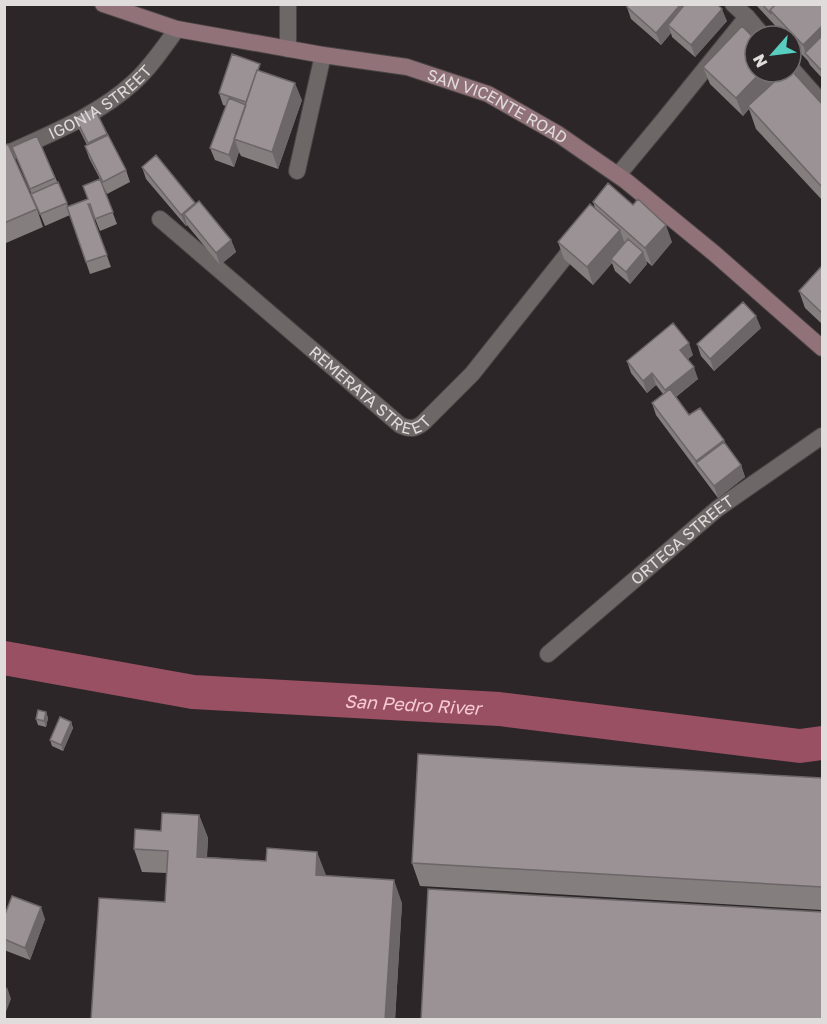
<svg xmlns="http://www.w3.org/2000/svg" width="827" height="1024" font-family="'Golos Text',sans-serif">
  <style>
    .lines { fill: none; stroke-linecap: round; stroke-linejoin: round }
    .river { stroke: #995063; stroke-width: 34 }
    .minor-casing { stroke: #4a4445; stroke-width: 18 }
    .secondary-casing { stroke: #4a4445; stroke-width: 18 }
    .minor { stroke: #6e6768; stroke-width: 16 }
    .secondary { stroke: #907278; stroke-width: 16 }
    .wall { fill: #847e7f }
    .shaded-wall { fill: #6c6668 }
    .building { fill: #9a9294; stroke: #6c6668; stroke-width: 1.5 }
    .labels { text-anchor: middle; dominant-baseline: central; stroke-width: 6; stroke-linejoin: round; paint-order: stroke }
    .street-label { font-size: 16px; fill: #e0dcdc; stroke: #2c2628 }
    .water-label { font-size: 18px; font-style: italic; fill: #f7cad3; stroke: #2c2628 }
  </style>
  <rect width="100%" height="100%" fill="#2c2628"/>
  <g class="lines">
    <!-- river -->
    <path class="river" id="s1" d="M4,658L193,692L499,709L800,746L822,743"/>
    <!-- minor casing -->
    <g class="minor-casing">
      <g id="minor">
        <path d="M288,4V49"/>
        <path d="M733,4L747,17"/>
        <path d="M791,68L822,103"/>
        <path id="s2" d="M4,155C49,134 97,116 133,83C150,68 164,47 177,29"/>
        <path d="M297,171L323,55"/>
        <path d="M618,175L662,122L747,17L763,36"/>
        <path id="s3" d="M160,219L400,425C410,430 416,429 424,422L472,374L577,242"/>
        <path id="s4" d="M548,654L717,509L822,436"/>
      </g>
    </g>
    <!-- secondary casing -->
    <g class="secondary-casing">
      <g id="secondary">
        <path id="s5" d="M103,4L177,29L323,55L407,67L488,94L558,134L626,181L715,254L822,348"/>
      </g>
    </g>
    <!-- minor -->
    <use href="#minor" class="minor"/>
    <!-- secondary -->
    <use href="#secondary" class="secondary"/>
  </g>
  <!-- wall -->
  <path class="wall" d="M755,4H822V78L810,65L808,61L791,43V36H785Z
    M627,7L682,8L727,21L695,57L672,37L671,33L661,45L631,19Z
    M703,67L755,72H780L781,75L822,104V200L756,129L749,109L743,116L710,84Z
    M263,72L302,100L278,169L241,156L239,152L234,167L215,160L210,148L226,106L223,105L219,93Z
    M94,107L126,170L130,182L107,194L101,182L117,224L100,231L94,216H93L111,267L90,274L70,215L45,226L12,147L37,136L68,206L88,199L100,179L89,158L85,146L87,145L79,129L75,117Z
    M4,146L37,209L43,227L6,243L4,241Z
    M142,167L195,203L231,240L236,252L220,265L187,225L186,226L146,179Z
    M593,202L672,242L652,266L646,261L647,264L630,284L615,271L612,263L593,285L564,259L558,242L595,208Z
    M822,266V324L805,308L799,291Z
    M761,328L714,371L701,356L697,344Z
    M693,355L687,360L698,379L676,397L689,415L724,440L725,444L741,465L745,477L718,498L656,415L652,403L663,394L656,385L647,393L631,373L627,361Z
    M46,712L48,718L46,727L38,725L36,719Z
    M71,722L73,728L63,751L52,746L50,740Z
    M822,778V910L420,886L412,863Z
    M199,815L208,838L207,857L266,861L317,852L325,876L402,903L395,1020H91L165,902L167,873L142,872L134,849L161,831Z
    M4,917L45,919L30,960L4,950Z"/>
  <!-- shaded-wall -->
  <path class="shaded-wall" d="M681,4L685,16L668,25L671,33L661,45L656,33Z
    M722,9L727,21L695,57L691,45Z
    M822,26V50L806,54L803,45Z
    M761,72H780L781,75L748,106L749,109L743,116L736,98Z
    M295,83L302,100L278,169L272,152Z
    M235,140L239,152L234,167L229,155Z
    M195,203L200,215L184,214L187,225L186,226L181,215Z
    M666,225L672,242L652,266L645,248Z
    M620,230L626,247L611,259L612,263L593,285L587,267Z
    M231,240L236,252L220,265L216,253Z
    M643,252L647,264L630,284L626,272Z
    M756,316L761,328L714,371L710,359Z
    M689,343L693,355L684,362L680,350Z
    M694,367L698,379L669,402L665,390Z
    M652,373L656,385L647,393L643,381Z
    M724,440L728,452L696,463L700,473L696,461Z
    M741,465L745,477L718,498L714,486Z
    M46,712L48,718L46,727L44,721Z
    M71,722L73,728L63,751L61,745Z
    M199,815L208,838L205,879L197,857Z
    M317,852L326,875L324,898L316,875Z
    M394,880L402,903L395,1020H385Z
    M41,907L45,919L30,960L25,948Z
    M7,987L11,999L4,1017V993Z"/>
  <!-- building -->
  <path class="building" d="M628,4H681L656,33L627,7Z
    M685,4H717L722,9L691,45L668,25Z
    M762,4H776L770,10L771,14Z
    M776,4H822V26L803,45L770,10Z
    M742,26L755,39V72H761L736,98L703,67Z
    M822,36V71L805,53Z
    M232,54L260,64L258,70H257L246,102L219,93Z
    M257,70L295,83L272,152L234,139Z
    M791,70L822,104V187L748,106L785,72H791Z
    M229,98L246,105L229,155L210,148Z
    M94,107L107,134L88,143L75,117Z
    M108,135L126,170L103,182L85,146Z
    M37,136L55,178L30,189L12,147Z
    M8,144L37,209L4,223V146Z
    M156,155L195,203L181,215L142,167Z
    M100,179L113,212L95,219L90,204H88L107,255L86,262L67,207L88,199L83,186Z
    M58,182L67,203L40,214L31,194Z
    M608,183L633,205L638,199L666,225L645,248L593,202Z
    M199,201L231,240L216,253L184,214Z
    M590,204L620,230L587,267L558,242Z
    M628,239L643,252L626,272L611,259Z
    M822,266V313L799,291Z
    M743,302L756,316L710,359L697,344Z
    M673,323L689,343L680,350L694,367L665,390L652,373L643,381L627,361Z
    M670,389L689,415L700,408L724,440L696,461L652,403Z
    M724,442L741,465L714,486L696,463Z
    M38,710L46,712L44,721L36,719Z
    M60,717L71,722L61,745L50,740Z
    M418,754L822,778V887L412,863Z
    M162,813L199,815L197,857L266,861L267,848L317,852L316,875L394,880L385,1020H91L99,898L165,902L168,851L134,849L135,829L161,831Z
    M428,889L822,912V1020H421Z
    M12,896L41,907L25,948L4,939V917Z"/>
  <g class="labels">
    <!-- street labels -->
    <g class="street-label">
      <text stroke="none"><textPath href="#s2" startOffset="110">IGONIA STREET</textPath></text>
      <text stroke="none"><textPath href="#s5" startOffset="410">SAN VICENTE ROAD</textPath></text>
      <text stroke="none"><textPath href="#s3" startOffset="274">REMERATA STREET</textPath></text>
      <text stroke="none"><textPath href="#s4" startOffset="176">ORTEGA STREET</textPath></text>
    </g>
    <!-- water labels -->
    <g class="water-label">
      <text stroke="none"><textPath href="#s1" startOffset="412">San Pedro River</textPath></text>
    </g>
  </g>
  <!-- border -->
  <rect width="827" height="1024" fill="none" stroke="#e0dcdc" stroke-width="12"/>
  <!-- north arrow -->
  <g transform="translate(773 54) rotate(242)"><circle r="28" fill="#2c2628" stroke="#746f70" stroke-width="1.5"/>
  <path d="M0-4.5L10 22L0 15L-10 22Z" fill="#58cec0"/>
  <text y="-9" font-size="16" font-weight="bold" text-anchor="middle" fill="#e0dcdc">N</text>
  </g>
</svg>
